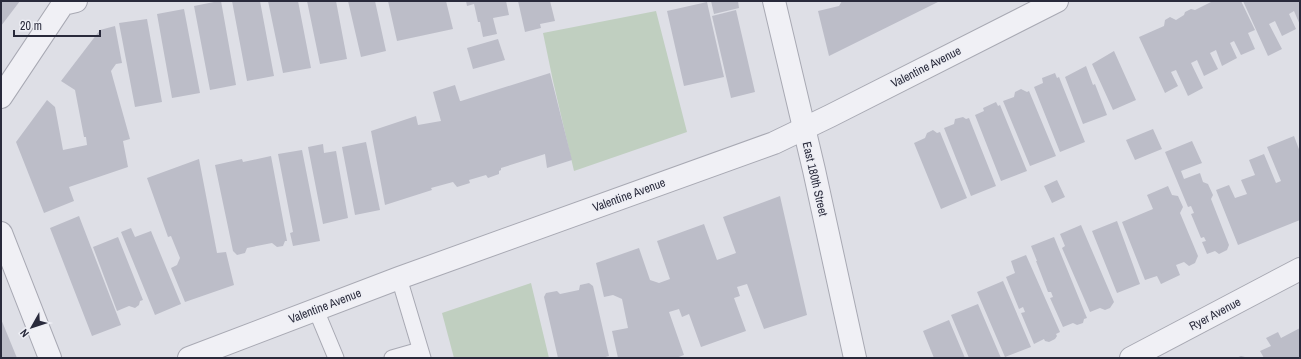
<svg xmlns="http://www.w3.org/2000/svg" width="1301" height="359" font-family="'Archivo Narrow',sans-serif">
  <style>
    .green { fill: #c0cfc0 }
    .building { fill: #bcbdc8 }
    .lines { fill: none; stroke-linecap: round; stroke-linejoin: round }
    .service-casing { stroke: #a8a9b3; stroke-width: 17 }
    .minor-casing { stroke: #a8a9b3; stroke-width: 24 }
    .tertiary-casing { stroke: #a8a9b3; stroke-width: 24 }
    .service { stroke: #f0f0f5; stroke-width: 15 }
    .minor { stroke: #f0f0f5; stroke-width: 22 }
    .tertiary { stroke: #f0f0f5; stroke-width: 22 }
    .labels { text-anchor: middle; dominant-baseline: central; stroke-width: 3; stroke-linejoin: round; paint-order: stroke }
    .street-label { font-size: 12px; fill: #292a3b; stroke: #edeef4 }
  </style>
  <rect width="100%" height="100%" fill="#dedfe6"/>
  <!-- green -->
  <path class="green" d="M656,11L687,132L574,171L553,81L543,33Z
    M531,283L549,358H454L442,313Z"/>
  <!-- building -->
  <path class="building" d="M1,1H20L1,26Z
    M219,1H221L236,85L210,90L194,6Z
    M232,1H260L274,76L247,81Z
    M268,1H298L311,68L283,73Z
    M307,1H336L347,59L320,64Z
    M348,1H375L386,51L361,57Z
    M388,1H446L453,29L397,41Z
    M466,1H506L509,15L493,18L497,34L483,37L480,22H478L474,4L467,6Z
    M518,1H550L555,21L540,24L541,28L525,32Z
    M711,1H738L739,8L714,14Z
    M842,1H940L829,56L818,11L839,6Z
    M1213,1H1241L1255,30L1248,33L1255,49L1241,55L1234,41L1230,43L1237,58L1222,66L1216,50L1210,53L1218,69L1204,76L1197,60L1191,63L1203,88L1188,96L1176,70L1171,72L1178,86L1165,93L1139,37L1164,26L1165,20L1170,17L1176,20L1184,15L1185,12L1191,9L1195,10Z
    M1243,1H1300V25L1294,11L1289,14L1296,29L1282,36L1275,21L1269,24L1282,49L1268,56Z
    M707,2L724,77L684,86L667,11Z
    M184,9L200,93L172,98L157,14Z
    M736,10L755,92L731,98L712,16Z
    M147,19L162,102L135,107L119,23Z
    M115,26L122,63L116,64L111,71L130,139L123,141L128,167L69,187L74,201L44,213L16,142L47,100L55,107L63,150L87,145L86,137H84L75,90L61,81L100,30Z
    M498,39L505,60L473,69L467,48Z
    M1114,51L1136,100L1113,110L1092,64Z
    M1086,66L1093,85L1095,84L1107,115L1083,124L1065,77Z
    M550,73L572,160L547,168L545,154L501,168V170L499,171V174L488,178L486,175L469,180L470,183L457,187L453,182L431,188L432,190L385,205L371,131L416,116L418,125L441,121L433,92L455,85L460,101H461Z
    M1055,73L1057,78L1059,77L1085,142L1060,152L1034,87L1043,83L1042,78Z
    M1021,89L1027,92L1029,91L1056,156L1030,166L1003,101L1014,97L1015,92Z
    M996,102L998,106L1000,105L1027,171L1001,181L975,115L984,111L983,108Z
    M963,117L966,119L969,118L996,186L971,196L944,128L954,124L955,119Z
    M1153,129L1162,149L1135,160L1126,140Z
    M933,130L937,133L940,132L967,198L941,209L914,143L925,138L927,133Z
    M1294,136L1300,152V220L1238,245L1216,190L1229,185L1235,198L1247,194L1241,180L1255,175L1249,160L1264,154L1276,183L1281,181L1267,147Z
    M1192,141L1202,163L1181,171L1184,179L1200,173L1203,182L1208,184L1213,195L1211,199L1229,245L1227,250L1219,254L1215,251L1207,254L1202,242L1206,241L1204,237L1201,238L1191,214L1194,213L1191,206L1188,207L1165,152Z
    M366,142L380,210L355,215L342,147Z
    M323,144L324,153L336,151L348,218L323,224L308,147Z
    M302,150L320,241L293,246L290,233L293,232L278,154Z
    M271,156L287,241H285L283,246L277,247L272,243L247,248L245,253L237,255L233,251L215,165L242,159L243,162Z
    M199,159L217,253L226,252L234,285L185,302L171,268L177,265L180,258L171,236L168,237L147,178Z
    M1057,180L1065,197L1052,203L1044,186Z
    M1168,186L1172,195L1178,196L1183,207L1180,213L1198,256L1195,263L1189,266L1184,262L1176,265L1180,275L1161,284L1157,276L1145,280L1122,222L1153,209L1147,195Z
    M780,196L807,315L764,329L747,284L737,287L740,296L734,298L746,331L701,347L689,314L682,317L679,309L669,312L684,355L676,358H618L612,331L628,328L622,299L613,295L604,297L596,263L639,248L650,280L659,283L670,279L657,241L704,224L717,260L736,253L723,217Z
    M79,216L121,325L92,336L50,228Z
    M1117,221L1140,284L1117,293L1092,231Z
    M1081,225L1114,302L1110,308L1105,310L1100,308L1090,312L1062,248L1065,246L1060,234Z
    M131,228L135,237L151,231L181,304L155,315L121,232Z
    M118,237L143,300L140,301L139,305L135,308L129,306L117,311L93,247Z
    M1054,237L1087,318L1084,319L1083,323L1077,325L1073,323L1063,327L1050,298L1053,297L1051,292H1048L1036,261H1037L1031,246Z
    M1026,255L1060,332L1056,334L1057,336L1055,339L1049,342L1045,341L1044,339L1034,344L1021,313L1025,312L1023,307L1019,309L1006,277L1015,273L1011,261Z
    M1003,281L1031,347L1005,357L977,292Z
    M589,283L593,286L609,356L602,358H558L544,297L546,293L557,291L560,294L579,290L580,285Z
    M978,304L1001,358H969L951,315Z
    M1,319L17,358H1Z
    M949,320L965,358H934L923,331Z
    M1300,328V358H1264L1260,351L1271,346L1266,338L1278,332L1281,338Z
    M1241,356L1249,358H1236Z"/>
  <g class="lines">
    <!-- service casing -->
    <g class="service-casing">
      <path id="service" d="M399,278L423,358
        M316,310L336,358
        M392,358L420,350"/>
    </g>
    <!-- minor casing -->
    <g class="minor-casing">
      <path id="minor" d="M774,1L814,170L855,358
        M1,97L63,4L76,1
        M1,233L50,358
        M1131,358L1300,269"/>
    </g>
    <!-- tertiary casing -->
    <g class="tertiary-casing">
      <path id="tertiary" d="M189,358L399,278L774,143L830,116L1057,1"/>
    </g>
    <!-- service -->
    <use href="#service" class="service"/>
    <!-- minor -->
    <use href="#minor" class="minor"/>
    <!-- tertiary -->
    <use href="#tertiary" class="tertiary"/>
  </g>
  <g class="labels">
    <!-- street labels -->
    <g class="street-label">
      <text transform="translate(926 67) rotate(-27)">Valentine Avenue</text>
      <text transform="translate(815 179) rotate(77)">East 180th Street</text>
      <text transform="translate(629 195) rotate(-20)">Valentine Avenue</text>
      <text transform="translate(325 306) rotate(-21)">Valentine Avenue</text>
      <text transform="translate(1215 314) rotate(-28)">Ryer Avenue</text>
    </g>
  </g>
  <!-- border -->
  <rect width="1301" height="359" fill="none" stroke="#292a3b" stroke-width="4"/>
  <!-- north arrow -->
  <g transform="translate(32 327) rotate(231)" stroke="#edeef4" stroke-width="3" paint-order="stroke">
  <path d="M0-3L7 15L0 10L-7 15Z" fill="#292a3b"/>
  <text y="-6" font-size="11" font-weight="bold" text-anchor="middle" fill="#292a3b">N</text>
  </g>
  <!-- scale -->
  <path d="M14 30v6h86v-6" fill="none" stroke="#292a3b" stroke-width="2"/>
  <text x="20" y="30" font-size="12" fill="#292a3b" stroke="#edeef4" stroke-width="3" paint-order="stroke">20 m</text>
</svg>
